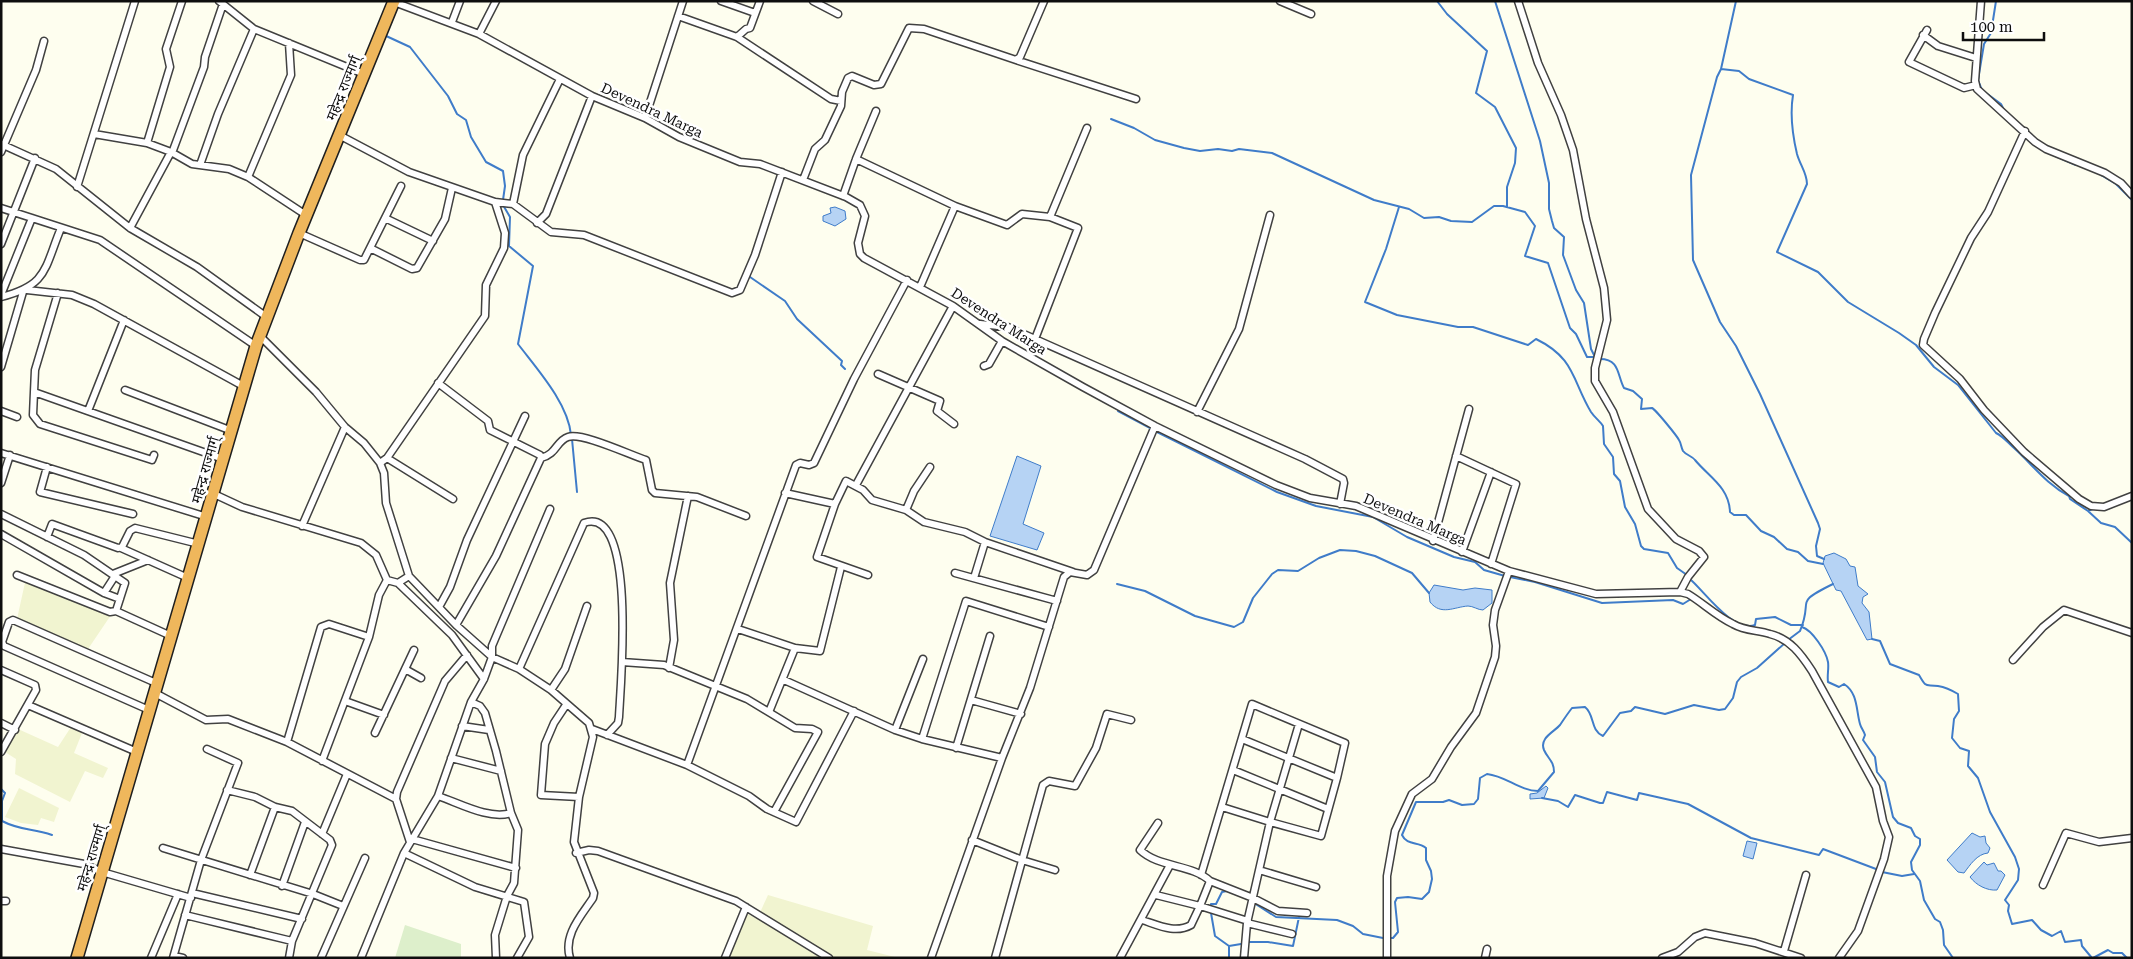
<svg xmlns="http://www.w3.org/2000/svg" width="2133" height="959" font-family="'Roboto Serif','Noto Sans Devanagari',serif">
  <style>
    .farmland { fill: #f1f4d0 }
    .pitch { fill: #ddefcb }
    .water { fill: #b6d3f4; stroke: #3f7cc9 }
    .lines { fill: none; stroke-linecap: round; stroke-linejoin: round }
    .stream { stroke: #3f7cc9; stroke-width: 2 }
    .street-casing { stroke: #414141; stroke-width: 9 }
    .highway-casing { stroke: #1f1f1f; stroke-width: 14 }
    .street { stroke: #fff; stroke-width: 6 }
    .highway { stroke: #efb75c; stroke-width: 11 }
    .labels { text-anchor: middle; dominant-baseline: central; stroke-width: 5; stroke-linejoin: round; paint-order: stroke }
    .street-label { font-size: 14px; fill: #0e0e0e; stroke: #fff }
  </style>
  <rect width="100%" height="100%" fill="#fefeef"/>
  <!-- farmland -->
  <path class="farmland" d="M26,578L111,615L86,652L17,619Z
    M71,727L82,733L74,753L108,768L103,778L85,771L70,802L15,774L16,759L5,752L18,729L58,747Z
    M19,788L59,808L54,822L41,818L38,825L21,823L5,817Z
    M768,895L873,926L867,950L899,958H726L744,912L757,919Z"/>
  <!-- pitch -->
  <path class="pitch" d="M405,925L461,944V958H395Z"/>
  <!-- water -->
  <path class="water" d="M835,207L845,211L846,219L835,226L823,221V216L831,213L830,208Z
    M1017,456L1041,466L1023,524L1044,533L1037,550L990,536Z
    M1834,553L1846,559L1850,566L1855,567L1858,586L1868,594L1863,597L1862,603L1869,612L1872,639L1867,640L1841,591L1836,590L1823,563L1825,556Z
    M1434,585L1463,590L1475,588L1492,590V603L1483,610C1478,610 1473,606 1468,606C1454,607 1441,616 1430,602L1429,593Z
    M1546,786L1548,788L1544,798L1530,799V794L1537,793Z
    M1972,833L1980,837L1985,836L1986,843L1990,848L1988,853C1977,854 1970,865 1964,873L1958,872L1947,860Z
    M1747,841L1757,843L1753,859L1743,856Z
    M1984,862L1987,865L1994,863L1998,871H2001L2005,875L1997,890C1987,891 1976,885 1970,877Z"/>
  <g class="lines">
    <!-- stream -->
    <path class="stream" d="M1437,1L1447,14L1487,51L1476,93L1495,107L1516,148L1515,163L1507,187V207
      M1736,1L1721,69L1717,77L1691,175L1693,260L1720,322L1736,346L1760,394L1818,523L1820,529L1816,546L1817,556L1824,559
      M1996,1L1991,33L1984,44L1978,80L1982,90L2001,104L2005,112
      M384,35L410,47L448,96L457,114L466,120L471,137L486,162L503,171L505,186L503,200
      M1721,69L1739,71L1749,79L1793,95C1790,113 1793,137 1797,154C1800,165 1807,173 1807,184L1777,252L1818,272L1848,302L1899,333L1916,345L1934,367L1958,385L1996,433C2004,437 2007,442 2014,448C2032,464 2046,484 2069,496L2070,499L2088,511L2095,508C2100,512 2106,510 2112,507
      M1111,119L1134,128L1155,140L1184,148L1200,151L1218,149L1232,151L1239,149L1272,153L1374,200L1409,209L1424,218L1439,217L1451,221L1472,222L1494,206H1503L1525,212L1535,226L1525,256L1548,263L1570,328L1576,334L1587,357H1595L1591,349L1584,303L1576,290L1563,255L1564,237L1554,228L1552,221L1549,209V183L1540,141L1495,1
      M2046,152L2076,165
      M2101,175L2116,184L2132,200
      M503,205L510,217L509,246L533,266L518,344C537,369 568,403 571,435
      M1399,207L1386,249L1365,302L1397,315L1458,327H1473L1528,345L1536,339C1575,358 1572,380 1591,412C1595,418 1600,421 1603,426L1604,444L1613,457L1614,474L1620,481L1625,507L1635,524L1641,546L1644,549L1668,553L1677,568L1687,575
      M750,277L785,301L797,319L842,361L841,365L845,369
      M1600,359C1620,359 1617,375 1624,388L1633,391L1642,399L1641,409L1652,408C1656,410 1677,436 1679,440C1681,443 1681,447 1683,451C1686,455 1692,456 1695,460C1709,477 1729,487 1730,512L1734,515H1746L1761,531L1774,537L1787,549L1798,552L1808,561L1823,564
      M1118,411L1152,429
      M1155,431L1277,492L1316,506L1373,517L1407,537L1454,557L1475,562L1484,570L1505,576
      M572,439L577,492
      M2088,511L2101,523L2115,527L2132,543
      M1510,577L1535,582L1602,603L1673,600L1683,604L1691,599
      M1690,579C1704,591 1733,633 1755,625L1756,619L1775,617L1791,625H1803
      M1117,584L1145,591L1195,616L1234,627L1243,622L1253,598L1272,574L1278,570L1298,571L1319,558L1340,550L1356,551L1375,556L1412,573L1429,593
      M1802,627C1812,630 1826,651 1828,662C1829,668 1827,675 1828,682L1839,687L1844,684C1858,693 1856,710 1860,724C1861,728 1864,731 1865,735L1863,740L1875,757L1877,772L1885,782L1893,817L1898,823L1911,828L1915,836L1920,839V845L1911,862L1912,870L1920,881L1924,900L1935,919L1940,922L1943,930L1944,945L1953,958
      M1872,639L1880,641L1890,664L1919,675C1927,689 1925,684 1938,686C1944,687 1953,691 1958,694L1959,711L1954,719L1952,738L1960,748L1969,751L1968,766L1978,778L1990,812L2015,857L2019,869L2018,880L2005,900L2009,905L2008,911L2012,924L2032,920L2041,930L2052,936L2061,931L2065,942L2081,940L2082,946L2092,958
      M1788,640L1800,631C1814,598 1792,604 1833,584
      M1,789L5,793L2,801V821C21,831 33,828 52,835
      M1542,798L1558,801L1568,807L1575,795L1600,803H1603L1607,792L1637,800L1639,793L1688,804L1751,838L1819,855L1823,849L1876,869
      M1882,872L1902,876L1914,874
      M1254,903L1276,917L1337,920L1353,926L1363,934L1383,938
      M1211,908V904H1216L1222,892L1227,891
      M1211,913L1215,936L1229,946
      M1388,938H1393L1398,932L1395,902L1397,898L1408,897L1422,899L1429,892L1432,879L1431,871L1426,860V848C1418,841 1407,846 1402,835L1416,802H1443L1449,800L1462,805L1474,804L1478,799L1480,778L1487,774C1506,776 1520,791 1538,791L1554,772C1554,761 1548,759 1544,750C1539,738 1554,732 1560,725C1564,719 1568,713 1572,708L1585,707C1595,715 1590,730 1603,736L1620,713L1631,711L1635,707L1665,714L1694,705L1719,710L1725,709L1733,698L1737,682L1741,677L1757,668L1785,643
      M1248,942H1268L1293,946L1299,917
      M1229,958V946L1241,944
      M2093,958L2108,950L2113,953H2122L2127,958"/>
    <!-- street casing -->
    <g class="street-casing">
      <path id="street" d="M219,1L254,29L364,74
        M721,1L755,13
        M813,1L838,14
        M1280,1L1311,14
        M1518,1L1538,63L1561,115L1573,150L1586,219L1604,288L1607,320L1595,368V381L1613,412L1648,509L1676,539L1699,551L1704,557L1688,577L1680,592
        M1981,1L1975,81L1977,89L2035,142L2046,149L2105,173L2121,183L2132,195
        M394,2L479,34L592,96L645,118L679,137L740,162L760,164L846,197L860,205L865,216L858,243L860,254L864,258L953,306L1002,341L1083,387L1155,426L1276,485L1310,498L1356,506L1509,571L1596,594L1680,592L1688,594C1703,603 1716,616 1733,624C1745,631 1757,630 1770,634C1790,639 1801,654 1812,671L1876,787L1883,821L1889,837L1884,859L1858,931L1839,958
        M678,16L737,37L831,99L841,101
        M452,22L460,1
        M1927,30L1909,62L1964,88L1976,85
        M479,34L496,1
        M1923,35L1938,46L1976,58
        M737,37L746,29L750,28L760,1
        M1016,60L1136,99
        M645,118L683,1
        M2025,131L1988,212L1971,238L1935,313L1924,339L1923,345L1960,379L1984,410L2024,452L2079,499L2091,506L2104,507L2132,496
        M94,134L147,143L171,152L192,164L229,169L248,177L306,215
        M339,135L409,172L495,202L513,204L551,232L584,235L732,293L740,290L755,255L782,172
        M147,143L170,67L166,49L182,1
        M1,144L56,169L130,228L197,267L268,318
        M1,152L36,70L44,41
        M172,153L204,67L205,57L223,4
        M856,159L876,111
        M200,165L218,114L254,29
        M248,177L291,75L289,43
        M803,180L815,149L825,140L841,106L842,92L848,78L852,76L874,85L881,84L909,28L924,29L1016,60L1020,57L1044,1
        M77,187L135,1
        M843,196L856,159L955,206L920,287
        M513,204L523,155L560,79
        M955,206L1007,225L1022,214L1050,217L1078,228L1035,339
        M1,208L100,240L256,346
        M1050,217L1087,128
        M385,218L433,241
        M537,223L546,214L592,96
        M130,228L171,152
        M299,233L360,260H364L401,186
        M1,244L35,158
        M370,248L412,269L417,268L445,219L452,188
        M27,290L72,295L94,304L245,387
        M58,293L35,370L34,392L223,459
        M1,295L32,218
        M1,297C48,285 44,269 61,228
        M980,324L1008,327L1305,459L1343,479L1344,483L1340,504
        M260,336L316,392L345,427L364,443L380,463L384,473L386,503L409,576L456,625L492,657L519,669L551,690L589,723L593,737L579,797L574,842L594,893L593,898C581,916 563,935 570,958
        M984,366L989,364L1002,341
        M1,367L23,292
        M878,374L940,401L937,411L954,424
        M438,383L488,421L490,430L540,455L541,458L496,556L456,625
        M125,390L232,431
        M34,392L33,415L40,424L152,460L154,455
        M1,411L17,417
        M88,411L124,320
        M1197,412L1239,329L1270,215
        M1,453L207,517
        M1456,456L1516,484L1491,564
        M387,458L453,499
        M541,458C557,454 556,441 568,437C582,432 630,455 646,460L652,490L655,493L697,497L746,516
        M380,463L387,458L485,316L486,285L504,248L505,233L495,202
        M47,467L40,492L133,514
        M1,483L10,455
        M856,485L953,306
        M785,493L835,504
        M214,494L242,507L361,543L376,555L387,580L398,583L409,576
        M906,510L914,491L930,467
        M1,514L84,555L125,583L116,611
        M302,526L345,427
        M1,534L104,593L120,599
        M47,537L52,524L118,548L122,547L130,531L135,528L199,544
        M1433,541L1469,409
        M121,548L188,578
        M1462,552L1491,472
        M955,573L1057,601
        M113,574L148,560
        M17,575L110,612L116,611L171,636
        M868,575L817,557L835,504L846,481L863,490L872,500L906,510L924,522L965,532L985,542L1073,572
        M974,578L985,542
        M398,583L452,635L484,679
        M104,593L115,576
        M439,607L450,587L467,540L525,416
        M738,629L795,648L820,651L841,567
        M2013,660L2043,627L2064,610L2132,633
        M622,662L664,665L747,699L795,728L812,729L818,732L774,812
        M669,668L674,640L670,583L688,496
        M405,669L421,678
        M519,669L584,523C638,503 620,691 619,717L618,723L607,735
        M1,670L35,685L36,690L1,752
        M784,680L895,730L922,739L1002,758
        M551,690L565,669L587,606
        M153,692L206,720L228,719L287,742L396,799
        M971,700L1021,714
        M345,701L384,715
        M471,702L480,706L485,713L496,751L511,813L518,830L514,883L507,896L495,935L496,958
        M28,705L137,752
        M566,705L554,723L545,744L541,795L579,797
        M149,710L4,646L2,642L9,622L13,620L156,683
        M769,712L795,648
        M1,723L15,730
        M1299,724L1270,822L1321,836L1337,778
        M462,726L489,730
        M592,729L687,765L749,796L767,809L796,822L854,711
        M895,730L923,659
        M375,733L414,650
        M922,739L966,601L1049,627
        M287,742L321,627L329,624L369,637
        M956,748L990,636
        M451,758L501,771
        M322,761L369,637L379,595L387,580
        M687,765L796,465L800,463L809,465L814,463L854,379L907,280
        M1233,770L1328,809
        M227,790L255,797L275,807L292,811L330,840L332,845L292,941L289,958
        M438,796C459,803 489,820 511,813
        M1222,807L1270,822L1247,923L1244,958
        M322,834L347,774
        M412,839L516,868
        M972,840L1022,860L1055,870
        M410,842L396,799L397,792L445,681L467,655
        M163,848L313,894L343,906
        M1,849L84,864L102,872L191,898
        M404,853L475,887L524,902L529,937L517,958
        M576,853L589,850L598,851L736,901L829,958
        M1259,870L1316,887
        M250,875L275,807
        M1201,875L1252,704L1345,743L1337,778L1242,739
        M1210,881L1253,898L1278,911L1307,913
        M2043,885L2066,833L2099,842L2132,838
        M282,886L305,822
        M192,893L302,919
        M1156,895L1200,906L1210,881C1192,864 1159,868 1140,850L1158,823
        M1,901H6
        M185,915L292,941
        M1142,920C1158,925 1175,934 1191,925L1200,906L1248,921
        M1247,923L1292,934
        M1784,951L1806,875
        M174,956L183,958
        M151,958L178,894
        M173,958L201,860L238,763L207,749
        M321,958L365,858
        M361,958L404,853L438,796L471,702L484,679L492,657V646L550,509
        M725,958L746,907
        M931,958L1002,758L1030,688L1064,577L1070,572L1087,575L1094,570L1155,426
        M995,958L1043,785L1049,781L1075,786L1096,748L1107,714L1131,720
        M1120,958L1170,865
        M1387,958V876L1395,831L1412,794L1432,779L1451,747L1476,713L1495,657L1496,646L1493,625L1495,610L1509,571
        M1485,958L1487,949
        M1662,958L1678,952L1695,937L1705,933L1755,943L1801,958"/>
    </g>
    <!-- highway casing -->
    <g class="highway-casing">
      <path id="highway" d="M77,958L256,346L299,233L394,1"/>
    </g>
    <!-- street -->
    <use href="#street" class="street"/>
    <!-- highway -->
    <use href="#highway" class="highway"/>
  </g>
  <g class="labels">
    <!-- street labels -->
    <g class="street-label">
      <text transform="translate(343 88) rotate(-68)">महेन्द्र राज्मार्ग्</text>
      <text transform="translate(652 110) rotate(25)">Devendra Marga</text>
      <text transform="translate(999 321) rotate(33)">Devendra Marga</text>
      <text transform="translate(205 470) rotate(-74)">महेन्द्र राज्मार्ग्</text>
      <text transform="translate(1415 519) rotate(23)">Devendra Marga</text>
      <text transform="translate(91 858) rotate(-73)">महेन्द्र राज्मार्ग्</text>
    </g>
  </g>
  <!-- border -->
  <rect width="2133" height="959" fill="none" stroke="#0e0e0e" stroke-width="5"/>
  <!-- scale -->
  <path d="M1963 32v8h81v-8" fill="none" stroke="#0e0e0e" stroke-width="2.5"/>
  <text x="1970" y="32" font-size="15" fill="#0e0e0e" stroke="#ffffff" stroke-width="4" paint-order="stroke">100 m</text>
</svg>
